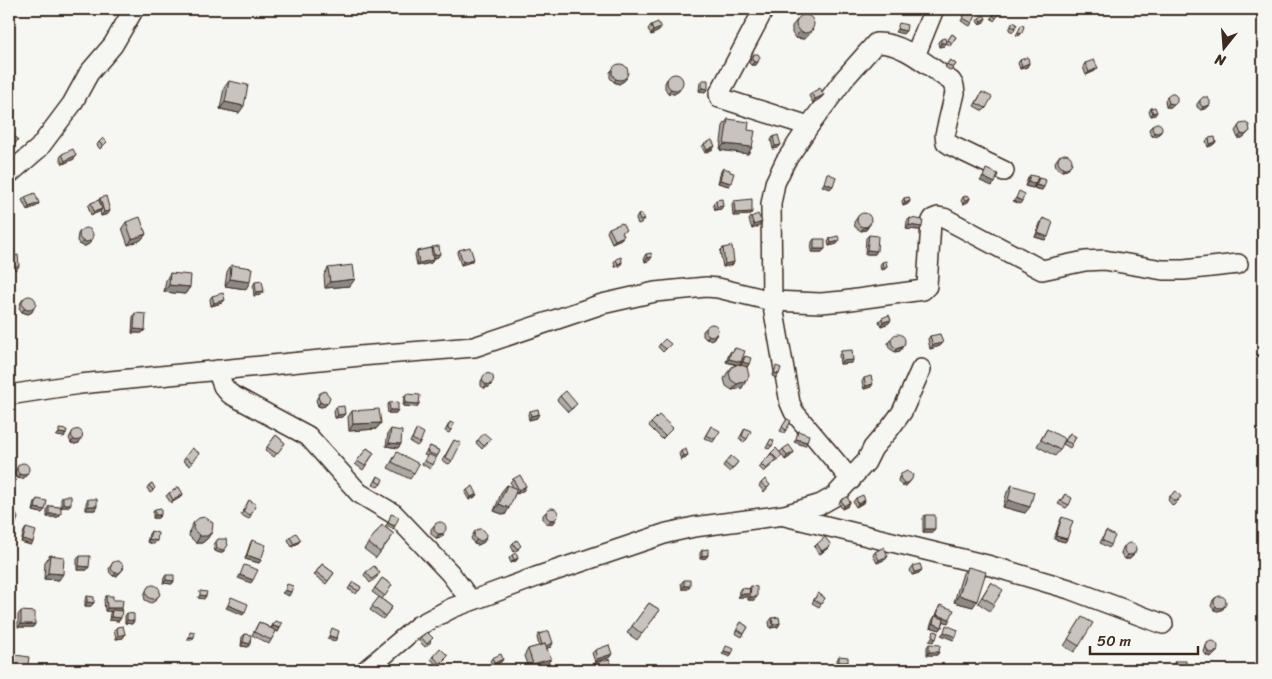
<svg xmlns="http://www.w3.org/2000/svg" width="1272" height="679" font-family="Sriracha,sans-serif">
  <style>
    .lines { fill: none; stroke-linecap: round; stroke-linejoin: round }
    .minor-casing { stroke: #3b2a1e; stroke-width: 22 }
    .minor { stroke: #f6f6f2; stroke-width: 19 }
    .wall { fill: #aca8a3; stroke: #3b2a1e }
    .shaded-wall { fill: #8c8885; stroke: #3b2a1e }
    .building { fill: #c8c3be; stroke: #3b2a1e }
  </style>
  <rect width="100%" height="100%" fill="#f6f6f2"/>
  <filter id="ink" filterUnits="userSpaceOnUse"><feTurbulence type="fractalNoise" baseFrequency=".02" numOctaves="2"/><feDisplacementMap in="SourceGraphic" scale="10" xChannelSelector="R" yChannelSelector="G"/><feConvolveMatrix kernelMatrix="1 2 1 2 8 2 1 2 1" color-interpolation-filters="sRGB"/></filter>
  <g filter="url(#ink)">
    <g class="lines">
      <!-- minor casing -->
      <g class="minor-casing">
        <path id="minor" d="M764,9L719,94L720,98L809,126
          M915,56L934,9
          M9,174L39,148L72,104L89,73L113,45L134,9
          M217,370L223,386L230,394L308,436L359,493L394,514L450,573L471,601
          M9,395L80,384L360,356L474,347L602,304L655,292L706,287L718,288L772,301L821,303L843,301L923,290L927,286L931,223L933,219L938,217L944,218L1042,270L1085,261L1104,260L1163,270H1184L1238,264
          M851,480L794,412L790,403L772,301L771,204L775,183L785,162L809,126L845,78L876,43C904,42 929,67 951,81L954,86L955,93L945,135L946,142L952,146L1004,171
          M785,516L991,566L1069,589L1163,624
          M366,670L418,626L452,608L536,577L667,533L694,527L784,515L821,504L835,496L866,462L873,448L891,427L902,412L921,369"/>
      </g>
      <!-- minor -->
      <use href="#minor" class="minor"/>
    </g>
    <!-- wall -->
    <path class="wall" d="M967,10L976,16L970,26L961,21Z
      M996,11L999,14L994,21L991,18Z
      M979,18L984,22L979,24L977,21Z
      M797,20L808,36L804,39L795,38L792,33V26Z
      M1013,22L1015,28L1013,32L1009,30Z
      M651,25L659,31L651,35L648,29Z
      M952,34L956,37L950,46L946,43L944,46L939,47L938,42L941,39L946,43Z
      M754,54L756,65H751L749,63L751,58Z
      M950,60L956,64L951,71L945,67Z
      M1020,60L1029,63L1027,67L1020,69L1018,63Z
      M1085,63L1098,68L1095,71L1086,75L1083,67Z
      M613,69L624,81L619,84L614,82L610,78V72Z
      M667,79L679,91L674,94L668,93L665,88V83Z
      M702,80L705,92L699,91L700,83Z
      M229,81L239,113L220,109L224,88Z
      M982,92L986,108L983,111L974,106Z
      M811,93L824,95L821,98L813,103L809,96Z
      M1167,97L1174,105L1172,107H1166L1165,100Z
      M1200,100L1210,105L1207,108L1201,110L1197,107V104Z
      M1151,108L1155,115L1151,116L1149,112Z
      M728,119L748,130L752,147L748,154L720,150L723,126Z
      M1240,124L1250,131L1247,134L1242,138H1238L1235,131Z
      M1152,126L1162,130L1160,133L1156,136H1152L1150,133L1149,129Z
      M9,133L18,139L12,147L9,145Z
      M773,137L781,145L778,148L773,149L771,140Z
      M1209,138L1213,145L1208,147L1206,141Z
      M99,142H107L100,149L97,145Z
      M704,144L713,149L705,153L702,147Z
      M62,154L74,159L63,164L60,158Z
      M1060,155L1072,163L1067,170L1062,171L1056,167L1055,162Z
      M723,168L729,186L718,183L721,171Z
      M1030,175L1036,181L1039,178L1042,190L1034,188L1036,182L1033,188L1025,186L1028,178Z
      M25,197L39,203L37,206L27,210L22,200Z
      M963,197L970,198L968,202L963,204L961,201Z
      M100,198L108,214L101,216L100,211L99,212L91,215L88,206L91,203L98,201Z
      M904,198L910,201L908,204L903,206L902,201Z
      M716,200L721,209L715,210L713,203Z
      M734,201L752,212L750,215L733,216L732,204Z
      M638,215L644,219L641,223L638,224L636,219Z
      M859,215L871,223L866,230L861,231L855,227L854,222Z
      M751,217L762,222L759,226L752,229L749,220Z
      M910,218L920,230L906,229L907,221Z
      M1043,218L1045,240L1035,237L1041,221Z
      M126,222L146,234L141,240L128,245L122,228Z
      M609,228L621,239L612,243L607,232Z
      M80,231L92,241L89,244L85,246L80,245L77,241L78,234Z
      M869,235L875,254H865L866,238Z
      M830,238L840,241L837,244L829,246L828,242Z
      M814,239L825,249L822,252H811L812,242Z
      M432,247L438,257L433,258V260L431,263L417,266L415,254L417,251L431,249Z
      M723,248L734,262L732,265L723,267L720,251Z
      M459,250L474,259L471,262L461,265L457,253Z
      M646,254L650,260L645,262L644,257Z
      M616,259L622,262L620,266L615,267L614,262Z
      M882,262L887,266L885,269L881,270L880,265Z
      M231,265L246,289L225,286L227,272Z
      M328,268L350,286L325,288L324,275Z
      M170,273L190,287L185,294L164,292L166,280Z
      M255,282L261,295L254,296L253,286Z
      M212,296L225,300L222,303L211,306L210,299Z
      M24,298L32,312L28,314L22,312L19,308L21,302Z
      M135,313L142,333H132L133,317Z
      M882,318L889,323L881,326L879,321Z
      M706,328L717,334L715,337L711,340L706,339L703,336V331Z
      M930,336L943,343L940,346L930,349L928,339Z
      M890,340L905,343L900,351L895,352L889,348L888,343Z
      M660,344L668,347L663,352L658,347Z
      M735,348L741,362L739,364L741,365L742,360L745,356L749,364L747,367L742,388L732,390L726,386L724,379L727,373L732,367L736,365L726,362L729,354L731,351L732,352Z
      M841,351L853,360L851,363L840,364L839,355Z
      M485,375L489,387L484,388L481,386V381Z
      M864,378L871,387L864,389L862,382Z
      M320,393L325,406L321,407L318,406L316,400Z
      M406,394L417,407L403,406L404,397Z
      M560,396L574,407L568,412L557,400Z
      M389,403L396,413H388L387,406Z
      M336,407L345,414L342,417L335,418L334,411Z
      M352,411L381,423L376,429L349,431L348,417Z
      M530,411L537,418L529,420L528,414Z
      M787,419L786,430L784,433L780,431Z
      M450,422L451,430L449,433L445,431Z
      M651,423L670,431L662,439L649,426Z
      M711,426L715,439L713,442L704,438Z
      M745,428L747,439L744,442L739,439Z
      M391,429L401,444L398,448L386,446L388,433Z
      M417,429L420,443L417,446L410,442Z
      M1047,429L1060,450L1055,456L1037,446Z
      M73,431L79,443L75,444L71,443L69,438Z
      M1070,433L1076,437L1070,448L1063,444Z
      M276,435L285,443L274,457L265,450Z
      M771,439L772,446L769,449L766,448Z
      M454,440L452,461L449,464L442,461Z
      M478,440L488,442L482,449L476,443Z
      M430,446L440,451L430,469L422,464L427,456L424,455Z
      M192,448L199,453L190,466L183,461Z
      M367,448L374,453L363,470L355,464Z
      M783,449L794,452L791,456L785,460L782,455L775,463V462L764,472L759,467L769,456L771,453L780,452Z
      M681,451L686,458L681,460L679,454Z
      M397,452L414,473L410,479L388,468Z
      M738,462L730,472L723,466L725,463Z
      M18,466L26,476L23,479L17,478L14,473Z
      M901,474L912,479L906,486H902L898,481L899,477Z
      M378,476L381,484L378,487L373,485Z
      M513,479L524,490L517,494L516,492L505,515L494,511L502,491L507,485L513,487L510,482Z
      M152,483L153,491L150,493L147,488L149,485Z
      M761,483L770,485L764,492L759,486Z
      M1012,485L1025,513L1003,507L1007,492Z
      M467,490L477,494L475,497L469,500L465,493Z
      M169,493L183,494L181,497L171,503L166,496Z
      M1065,494L1069,505L1066,508L1058,504Z
      M63,496L71,504L68,507H61L58,517H47V509L49,506L61,507V499Z
      M1170,496L1179,500L1173,506L1168,500Z
      M856,498L865,500L863,503L856,507L853,502Z
      M37,499L42,513L33,511L35,502Z
      M88,499L97,506L95,510H86V503Z
      M249,500L251,515L249,519L241,515Z
      M841,500L850,502L848,506L842,509L839,503Z
      M155,509L161,515L158,518H153V512Z
      M546,512L554,523L548,524L543,520V515Z
      M925,515L932,532H923V518Z
      M1062,517L1067,539L1065,542L1054,539L1060,521Z
      M194,522L212,532L207,539L202,543H196L189,536L190,529Z
      M436,523L442,537L436,538L431,534V529Z
      M382,525L394,534L376,558L364,549Z
      M26,528L33,542L31,545L21,542L24,531Z
      M151,531L157,541L154,544L147,542L149,534Z
      M475,531L484,542L478,545L474,544L471,538Z
      M1106,531L1111,545L1109,548L1100,543Z
      M290,537L301,540L298,543L292,547L288,540Z
      M218,539L224,551L220,553L215,551L213,546Z
      M252,540L261,560L259,563L245,559L250,544Z
      M513,543L519,549L514,552L511,546Z
      M817,544L831,545L828,548L820,554L814,547Z
      M1124,546L1134,555L1130,559H1125L1121,554L1122,550Z
      M702,550L708,555L706,558L700,559V553Z
      M875,552L886,559L877,563L873,555Z
      M50,555L59,580L44,579L45,562Z
      M512,555L518,558L516,561L511,563L509,558Z
      M80,556L87,570H77V559Z
      M113,562L124,568L117,576H113L110,573L109,569Z
      M322,564L334,573L326,584L314,575Z
      M913,566L922,570L919,573L912,575L910,570Z
      M968,567L973,607L954,602L963,573Z
      M366,572L378,576L370,583L364,575Z
      M166,575L174,581L172,584L163,583L164,578Z
      M382,578L392,585L382,599L392,607L383,619L370,610L379,597L372,592Z
      M684,580L688,589H682L681,583Z
      M353,582L361,587L356,594L348,589Z
      M991,582L994,604L990,611L978,603Z
      M751,586L757,597L754,600H748V596L747,597H738L739,591L741,588L749,589Z
      M148,587L160,594L155,601L151,603L145,600L144,595Z
      M818,593L825,598L819,607L812,603Z
      M87,596L94,603L91,606H85V600Z
      M106,596L113,600L122,608L121,611L119,621L109,620L110,613L111,611H105L104,599Z
      M1216,597L1225,605L1223,609L1218,611L1214,610L1211,606L1213,600Z
      M649,603L660,610L637,640L627,633Z
      M940,605L948,623L944,621L942,627L940,630L930,627L933,619L935,616H936L938,609Z
      M21,611L35,624L33,627H18V615Z
      M127,613L134,621L132,624L125,623V616Z
      M1082,617L1079,646L1074,652L1064,646Z
      M772,618L780,623L778,627L770,628L769,622Z
      M275,621L280,628L278,632L276,631L269,644L252,635L259,622L271,628L273,624Z
      M741,622L748,627L742,637L735,633Z
      M117,627L125,634L123,638L116,639L114,630Z
      M245,634L248,647L241,646L242,637Z
      M539,634L551,647L547,648L546,666L531,670H529L524,656L528,649L539,646L537,637Z
      M421,637L431,642L425,647L419,641Z
      M1208,642L1215,654L1210,657L1206,655L1204,652L1206,646Z
      M929,644L939,652L937,655H927V647Z
      M595,650L610,657L595,662L592,653Z
      M433,656L446,659L438,667L431,659Z
      M839,656L845,666L837,665V660Z
      M492,658L503,659L501,662L493,666L490,661Z
      M1175,661L1186,670H1173V665Z
      M592,664L612,665L609,669L605,670H591L590,667Z"/>
    <!-- shaded-wall -->
    <path class="shaded-wall" d="M986,18L984,22L979,24L981,21Z
      M661,28L659,31L651,35L653,31Z
      M813,29L808,36L804,39L795,38L800,31Z
      M897,29L906,31L903,34L895,32Z
      M1018,32L1022,33L1019,36L1016,35Z
      M941,43H946L944,46L939,47Z
      M754,62H758L756,65H751Z
      M1029,63L1027,67L1020,69L1022,66Z
      M1098,68L1095,71L1086,75L1089,72Z
      M627,78L624,81L619,84L614,82L616,79Z
      M681,88L679,91L674,94L668,93L671,89Z
      M702,88L708,89L705,92L699,91Z
      M824,95L821,98L813,103L815,99Z
      M225,102L244,106L239,113L220,109Z
      M1177,102L1172,107H1166L1169,103Z
      M1210,105L1207,108L1201,110L1203,107Z
      M1157,112L1155,115L1151,116L1153,113Z
      M1162,130L1160,133L1156,136H1152L1155,133Z
      M1250,131L1247,134L1242,138H1238L1241,134Z
      M1216,142L1213,145L1208,147L1210,144Z
      M724,144L752,147L748,154L720,150Z
      M781,145L778,148L773,149L775,146Z
      M715,146L713,149L705,153L707,150Z
      M76,155L74,159L63,164L65,161Z
      M1069,167L1067,170L1062,171L1064,168Z
      M983,177L995,183L992,186L980,181Z
      M720,180L731,183L729,186L718,183Z
      M1028,182L1035,184L1033,188L1025,186Z
      M824,183L833,186L830,189L822,186Z
      M1036,185L1044,187L1042,190L1034,188Z
      M970,198L968,202L963,204L965,201Z
      M1016,198L1022,201L1020,204L1013,201Z
      M910,201L908,204L903,206L905,203Z
      M39,203L37,206L27,210L29,207Z
      M723,206L721,209L715,210L717,207Z
      M102,209L99,212L91,215L94,212Z
      M110,211L108,214L101,216L104,212Z
      M752,212L750,215L733,216L735,213Z
      M762,222L759,226L752,229L754,225Z
      M909,225L922,227L920,230L906,229Z
      M868,227L866,230L861,231L863,228Z
      M1038,233L1048,237L1045,240L1035,237Z
      M146,234L141,240L128,245L132,239Z
      M624,236L621,239L612,243L615,240Z
      M92,241L89,244L85,246L80,245L82,242Z
      M840,241L837,244L829,246L831,243Z
      M814,249H825L822,252H811Z
      M867,250L877,251L875,254H865Z
      M440,254L438,257L432,259L434,255Z
      M652,257L650,260L645,262L647,258Z
      M474,259L471,262L461,265L463,262Z
      M433,260L431,263L417,266L419,263Z
      M622,262L620,266L615,267L618,264Z
      M734,262L732,265L723,267L725,264Z
      M19,266L17,269L9,270V267Z
      M887,266L885,269L881,270L883,267Z
      M230,279L250,282L246,289L225,286Z
      M355,279L350,286L325,288L330,282Z
      M169,285L190,287L185,294L164,292Z
      M264,291L261,295L254,296L256,292Z
      M225,300L222,303L211,306L214,303Z
      M34,308L32,312L28,314L22,312L24,309Z
      M891,320L889,323L881,326L883,322Z
      M134,329L145,330L142,333H132Z
      M717,334L715,337L711,340L706,339L709,335Z
      M943,343L940,346L930,349L933,345Z
      M902,347L900,351L895,352L897,349Z
      M729,359L741,362L739,365L726,362Z
      M853,360L851,363L840,364L842,361Z
      M743,362L749,364L746,368L740,366Z
      M774,373L779,374L776,378L772,376Z
      M746,381L742,388L732,390L737,384Z
      M492,384L489,387L484,388L486,385Z
      M873,384L871,387L864,389L866,386Z
      M320,402L328,403L325,406L321,407L318,406Z
      M405,403L419,404L417,407L403,406Z
      M390,410H398L396,413H388Z
      M345,414L342,417L335,418L338,415Z
      M539,414L537,418L529,420L531,416Z
      M381,423L376,429L349,431L353,424Z
      M59,433L66,434L64,437L56,436Z
      M81,439L79,443L75,444L71,443L73,440Z
      M796,439L807,442L805,446L794,442Z
      M389,443L401,444L398,448L386,446Z
      M794,452L791,456L785,460L787,456Z
      M688,455L686,458L681,460L683,456Z
      M28,473L23,479L17,478L19,475Z
      M912,479L906,486H902L904,483Z
      M526,486L524,490L517,494L519,490Z
      M183,494L181,497L171,503L173,500Z
      M477,494L475,497L469,500L471,497Z
      M865,500L863,503L856,507L858,504Z
      M1008,500L1030,507L1025,513L1003,507Z
      M850,502L848,506L842,509L844,506Z
      M63,504H71L68,507H61Z
      M499,504L509,508L505,515L494,511Z
      M88,506H97L95,510H86Z
      M35,508L45,510L42,513L33,511Z
      M49,514H61L58,517H47Z
      M155,515H161L158,518H153Z
      M556,520L554,523L548,524L550,521Z
      M16,523L13,527L9,528L12,525Z
      M388,523L395,526L393,529L385,526Z
      M925,529H935L932,532H923Z
      M212,532L207,539L202,543H196L200,536Z
      M444,534L442,537L436,538L438,535Z
      M1056,536L1067,539L1065,542L1054,539Z
      M486,538L484,542L478,545L474,544L476,540Z
      M23,539L33,542L31,545L21,542Z
      M149,539L157,541L154,544L147,542Z
      M301,540L298,543L292,547L294,544Z
      M831,545L828,548L820,554L822,551Z
      M217,548H226L224,551L220,553L215,551Z
      M1136,551L1130,559H1125L1128,555Z
      M247,555L261,560L259,563L245,559Z
      M708,555L706,558L700,559L702,556Z
      M888,556L886,559L877,563L879,560Z
      M518,558L516,561L511,563L514,560Z
      M79,566L89,567L87,570H77Z
      M124,568L117,576H113L116,573Z
      M922,570L919,573L912,575L915,572Z
      M48,573L63,574L59,580L44,579Z
      M240,575L253,580L251,583L238,578Z
      M166,580L174,581L172,584L163,583Z
      M684,586H690L688,589H682Z
      M285,590L291,592L289,596L282,593Z
      M741,594H749L747,597H738Z
      M200,595L206,596L204,599L198,598Z
      M959,595L977,601L973,607L954,602Z
      M750,597H757L754,600H748Z
      M87,602L94,603L91,606H85Z
      M228,605L245,612L243,615L226,608Z
      M1225,605L1223,609L1218,611L1214,610L1216,606Z
      M107,608H122L120,612L105,611Z
      M937,615L950,619L948,623L935,618Z
      M111,617L121,618L119,621L109,620Z
      M127,620L134,621L132,624L125,623Z
      M780,623L778,627L770,628L773,625Z
      M933,623L942,627L940,630L930,627Z
      M21,624H35L33,627H18Z
      M273,626L280,628L278,632L271,629Z
      M944,632L956,637L953,640L941,635Z
      M125,634L123,638L116,639L118,636Z
      M329,636L337,638L335,641L327,639Z
      M189,637H194L192,640H187Z
      M932,637L936,639L933,642L929,641Z
      M243,642L250,644L248,647L241,646Z
      M553,643L551,647L541,650L543,647Z
      M724,651L732,653L730,657L722,654Z
      M1218,651L1215,654L1210,657L1206,655L1208,652Z
      M929,652H939L937,655H927Z
      M612,654L610,657L595,662L597,659Z
      M503,659L501,662L493,666L495,663Z
      M551,659L546,666L529,670L533,664Z
      M839,662H848L845,666L837,665Z
      M612,665L609,669L604,670L606,668Z
      M9,666L27,670H9Z"/>
    <!-- building -->
    <path class="building" d="M967,10L976,16L972,23L963,18Z
      M996,11L999,14L996,18L993,15Z
      M984,15L986,18L981,21L979,18Z
      M796 24a9 9 0 1 1 18 0a9 9 0 1 1-18 0Z
      M658,22L661,28L653,31L651,25Z
      M1013,22L1017,24L1015,28L1011,26Z
      M899,23L907,25L906,31L897,29Z
      M1021,25L1024,26L1022,33L1018,32Z
      M952,34L956,37L952,43L948,40Z
      M945,38L946,43H941V39Z
      M754,54H758L760,57L758,62H754L752,59Z
      M1028,57L1029,63L1022,66L1020,60Z
      M950,60L956,64L953,68L947,64Z
      M1094,60L1098,68L1089,72L1085,63Z
      M612 72a8 8 0 1 1 16 0a8 8 0 1 1-16 0Z
      M667 82a8 8 0 1 1 16 0a8 8 0 1 1-16 0Z
      M702,80H708V89L702,88Z
      M229,81L248,85L244,106L225,102Z
      M820,88L824,95L815,99L811,93Z
      M982,92L992,97L986,108L976,103Z
      M1171,94H1174L1177,97V102L1174,104L1169,103L1167,97Z
      M1203,97H1207L1210,101V105L1203,107L1200,104V100Z
      M1155,107L1157,112L1153,113L1151,108Z
      M728,119L749,122L748,130L755,131L752,147L724,144Z
      M1152 128a5 5 0 1 1 10 0a5 5 0 1 1-10 0Z
      M1246,123L1249,125L1250,131L1245,135L1241,134L1238,127L1240,124Z
      M9,133L18,139L15,144L9,140Z
      M778,135L781,145L775,146L773,137Z
      M1215,137L1216,142L1210,144L1209,138Z
      M103,138L107,142L103,146L99,142Z
      M712,140L715,146L707,150L704,144Z
      M73,149L76,155L65,161L62,154Z
      M1058 161a7 7 0 1 1 14 0a7 7 0 1 1-14 0Z
      M723,168L730,170V172L734,173L731,183L720,180Z
      M986,169L998,174L995,183L983,177Z
      M827,173L836,177L833,186L824,183Z
      M1030,175L1038,177L1035,184L1028,182Z
      M1039,178L1046,180L1044,187L1036,185Z
      M1019,191L1025,194L1022,201L1016,198Z
      M35,193L39,203L29,207L25,197Z
      M968,195L970,198L965,201L963,197Z
      M106,196L110,211L104,212L100,198Z
      M909,197L910,201L905,203L904,198Z
      M722,199L723,206L717,207L716,200Z
      M752,199V212L735,213L734,201Z
      M99,200L102,209L94,212L91,203Z
      M857 220a7 7 0 1 1 14 0a7 7 0 1 1-14 0Z
      M641,214L644,219L640,221L638,215Z
      M758,214L762,222L754,225L751,217Z
      M140,217L146,234L132,239L126,222Z
      M910,218L923,220L922,227L909,225Z
      M1043,218L1053,222L1048,237L1038,233Z
      M622,223L626,230L622,232L624,236L615,240L609,228Z
      M79 235a7 7 0 1 1 14 0a7 7 0 1 1-14 0Z
      M869,235L878,236L877,251L867,250Z
      M838,236L840,241L831,243L830,238Z
      M814,239H825V249H814Z
      M439,246L440,254L434,255L432,247Z
      M732,246L734,262L725,264L723,248Z
      M470,247L474,259L463,262L459,250Z
      M431,248L433,260L419,263L417,251Z
      M651,253L652,257L647,258L646,254Z
      M18,255L19,266L9,267V257Z
      M621,257L622,262L618,264L616,259Z
      M886,261L887,266L883,267L882,262Z
      M231,265L252,268L250,282L230,279Z
      M353,265L355,279L330,282L328,268Z
      M170,273L191,275L190,287L169,285Z
      M262,281L264,291L256,292L255,282Z
      M223,293L225,300L214,303L212,296Z
      M22 303a7 7 0 1 1 14 0a7 7 0 1 1-14 0Z
      M135,313L146,314L145,330L134,329Z
      M889,315L891,320L883,322L882,318Z
      M706 330a6 6 0 1 1 12 0a6 6 0 1 1-12 0Z
      M891 341a7 7 0 1 1 14 0a7 7 0 1 1-14 0Z
      M940,334L943,343L933,345L930,336Z
      M665,339L671,344L666,349L660,344Z
      M735,348L745,351L741,362L729,359L731,351L733,352Z
      M852,350L853,360L842,361L841,351Z
      M745,356L751,358L749,364L743,362Z
      M738,364L747,367L749,376L746,381L737,384L731,380L729,373L732,367Z
      M776,366L781,368L779,374L774,373Z
      M482.5 379a5.5 5.5 0 1 1 11 0a5.5 5.5 0 1 1-11 0Z
      M871,376L873,384L866,386L864,378Z
      M325,391L330,397L328,403L324,404L320,402L318,397L320,393Z
      M566,391L577,404L571,409L560,396Z
      M406,394L420,395L419,404L405,403Z
      M398,402V410H390L389,403Z
      M344,406L345,414L338,415L336,407Z
      M379,409L381,423L353,424L352,411Z
      M538,409L539,414L531,416L530,411Z
      M659,415L673,428L665,436L651,423Z
      M787,419L791,421L786,430L782,427Z
      M450,422L454,424L451,430L447,428Z
      M711,426L720,431L715,439L706,435Z
      M745,428L751,431L747,439L742,436Z
      M59,429L67,430L66,434L59,433Z
      M391,429L402,431L401,444L389,443Z
      M417,429L424,433L420,443L412,439Z
      M1047,429L1065,439L1060,450L1041,440Z
      M71.5 435a5.5 5.5 0 1 1 11 0a5.5 5.5 0 1 1-11 0Z
      M798,431L809,435L807,442L796,439Z
      M484,433L491,439L484,446L478,440Z
      M1070,433L1076,437L1072,444L1065,441Z
      M276,435L285,443L277,454L267,447Z
      M771,439L774,441L772,446L768,444Z
      M454,440L461,443L452,461L445,457Z
      M789,445L794,452L787,456L783,449Z
      M430,446L440,451L437,456L427,452Z
      M192,448L199,453L192,462L185,457Z
      M367,448L374,453L365,466L357,461Z
      M776,448L782,455L778,460L771,453Z
      M686,449L688,455L683,456L681,451Z
      M397,452L419,464L414,473L392,462Z
      M428,454L436,458L433,465L425,461Z
      M771,454L776,460L766,469L761,464Z
      M731,456L738,462L732,469L725,463Z
      M17 469a6 6 0 1 1 12 0a6 6 0 1 1-12 0Z
      M907,471L913,475L912,479L908,483H904L900,478L901,474Z
      M520,475L526,486L519,490L513,479Z
      M378,476L383,479L381,484L376,481Z
      M765,479L770,485L767,488L761,483Z
      M152,483L155,488L153,490L149,485Z
      M507,485L517,489L509,508L499,504Z
      M1012,485L1034,492L1030,507L1008,500Z
      M473,486L477,494L471,497L467,490Z
      M179,487L183,494L173,500L169,493Z
      M1176,491L1181,497L1175,502L1170,496Z
      M1065,494L1072,498L1069,505L1061,501Z
      M863,495L865,500L858,504L856,498Z
      M63,496H71V504H63Z
      M847,497L850,502L844,506L841,500Z
      M37,499L47,501L45,510L35,508Z
      M88,499H97V506H88Z
      M249,500L256,504L251,515L243,512Z
      M49,506L61,507V514H49Z
      M546 514a6 6 0 1 1 12 0a6 6 0 1 1-12 0Z
      M161,508V515H155V509Z
      M12,512L16,514L18,518L16,523L12,525L9,524V514Z
      M391,514L399,517L395,526L388,523Z
      M925,515H935V529H925Z
      M205,517L213,523L212,532L207,536H200L193,529L194,522L199,518Z
      M1062,517L1073,521L1067,539L1056,536Z
      M434 528a6 6 0 1 1 12 0a6 6 0 1 1-12 0Z
      M382,525L394,534L380,552L368,543Z
      M26,528L36,531L33,542L23,539Z
      M474 535a6 6 0 1 1 12 0a6 6 0 1 1-12 0Z
      M151,531L158,533L157,541L149,539Z
      M1106,531L1115,536L1111,545L1102,540Z
      M296,533L301,540L294,544L290,537Z
      M825,537L831,545L822,551L817,544Z
      M218,539H226L228,545L226,548L223,550L217,548L216,542Z
      M252,540L266,545L261,560L247,555Z
      M517,540L521,546L517,549L513,543Z
      M1124 549a6 6 0 1 1 12 0a6 6 0 1 1-12 0Z
      M884,547L888,556L879,560L875,552Z
      M708,549V555L702,556V550Z
      M516,553L518,558L514,560L512,555Z
      M50,555L64,557L63,574L48,573Z
      M80,556H90L89,567L79,566Z
      M9,560L10,577H9Z
      M111 567a6 6 0 1 1 12 0a6 6 0 1 1-12 0Z
      M322,564L334,573L328,581L316,572Z
      M920,564L922,570L915,572L913,566Z
      M244,565L258,570L253,580L240,575Z
      M374,566L380,573L372,579L366,572Z
      M968,567L986,572L977,601L959,595Z
      M166,575H174V581L166,580Z
      M382,578L392,585L385,596L375,588Z
      M684,580H690V586H684Z
      M353,582L361,587L359,591L350,586Z
      M991,582L1003,590L994,604L982,597Z
      M287,584L293,586L291,592L285,590Z
      M146 592a7 7 0 1 1 14 0a7 7 0 1 1-14 0Z
      M751,586L757,587V597H750Z
      M9,587H11V596H9Z
      M741,588L750,589L749,594H741Z
      M200,591L207,592L206,596L200,595Z
      M818,593L825,598L821,604L814,600Z
      M1214 602a6 6 0 1 1 12 0a6 6 0 1 1-12 0Z
      M87,596L94,597V603L87,602Z
      M106,596H113V600H123L122,608H107Z
      M231,597L248,604L245,612L228,605Z
      M379,597L392,607L385,616L372,606Z
      M649,603L660,610L642,634L632,626Z
      M940,605L954,610L950,619L937,615Z
      M112,610L122,611L121,618L111,617Z
      M21,611L35,612V624H21Z
      M127,613L134,614V621L127,620Z
      M935,616L944,619L942,627L933,623Z
      M779,617L780,623L773,625L772,618Z
      M1082,617L1093,623L1079,646L1068,639Z
      M275,621L282,623L280,628L273,626Z
      M259,622L276,631L271,640L254,632Z
      M741,622L748,627L744,634L737,629Z
      M946,625L958,630L956,637L944,632Z
      M123,626L125,634L118,636L117,627Z
      M332,628L339,631L337,638L329,636Z
      M549,631L553,643L546,646L545,644L542,645L539,634Z
      M934,631L938,632L936,639L932,637Z
      M190,632L195,633L194,637H189Z
      M427,632L433,638L427,644L421,637Z
      M245,634L251,635L250,644L243,642Z
      M1206 647a6 6 0 1 1 12 0a6 6 0 1 1-12 0Z
      M545,644L551,659L533,664L528,649Z
      M929,644L940,645L939,652H929Z
      M609,645L612,654L597,659L595,650Z
      M726,646L734,649L732,653L724,651Z
      M440,648L448,656L440,664L433,656Z
      M9,654L29,657L27,670L9,666Z
      M501,654L503,659L495,663L492,658Z
      M839,656L848,657V662H839Z
      M609,659L612,665L606,668L604,664L605,670H594L592,664Z
      M1175,661H1186V670H1176Z
      M41,665L49,668L50,670H35L36,668Z"/>
  </g>
  <!-- margin -->
  <rect width="1272" height="679" fill="none" stroke="#f6f6f2" stroke-width="30"/>
  <rect x="15" y="15" width="1242" height="649" fill="none" stroke="#3b2a1e" stroke-width="2" filter="url(#ink)"/>
  <!-- north arrow -->
  <g transform="translate(1224 48) rotate(197)" stroke="#f6f6f2" stroke-width="4" paint-order="stroke">
  <path d="M0-4L9 19L0 12L-9 19Z" fill="#3b2a1e"/>
  <text y="-8" font-size="14" font-weight="bold" text-anchor="middle" fill="#3b2a1e">N</text>
  </g>
  <!-- scale -->
  <path d="M1090 646v8h108v-8" fill="none" stroke="#3b2a1e" stroke-width="2.5"/>
  <text x="1097" y="646" font-size="15" fill="#3b2a1e" stroke="#f6f6f2" stroke-width="4" paint-order="stroke">50 m</text>
</svg>
